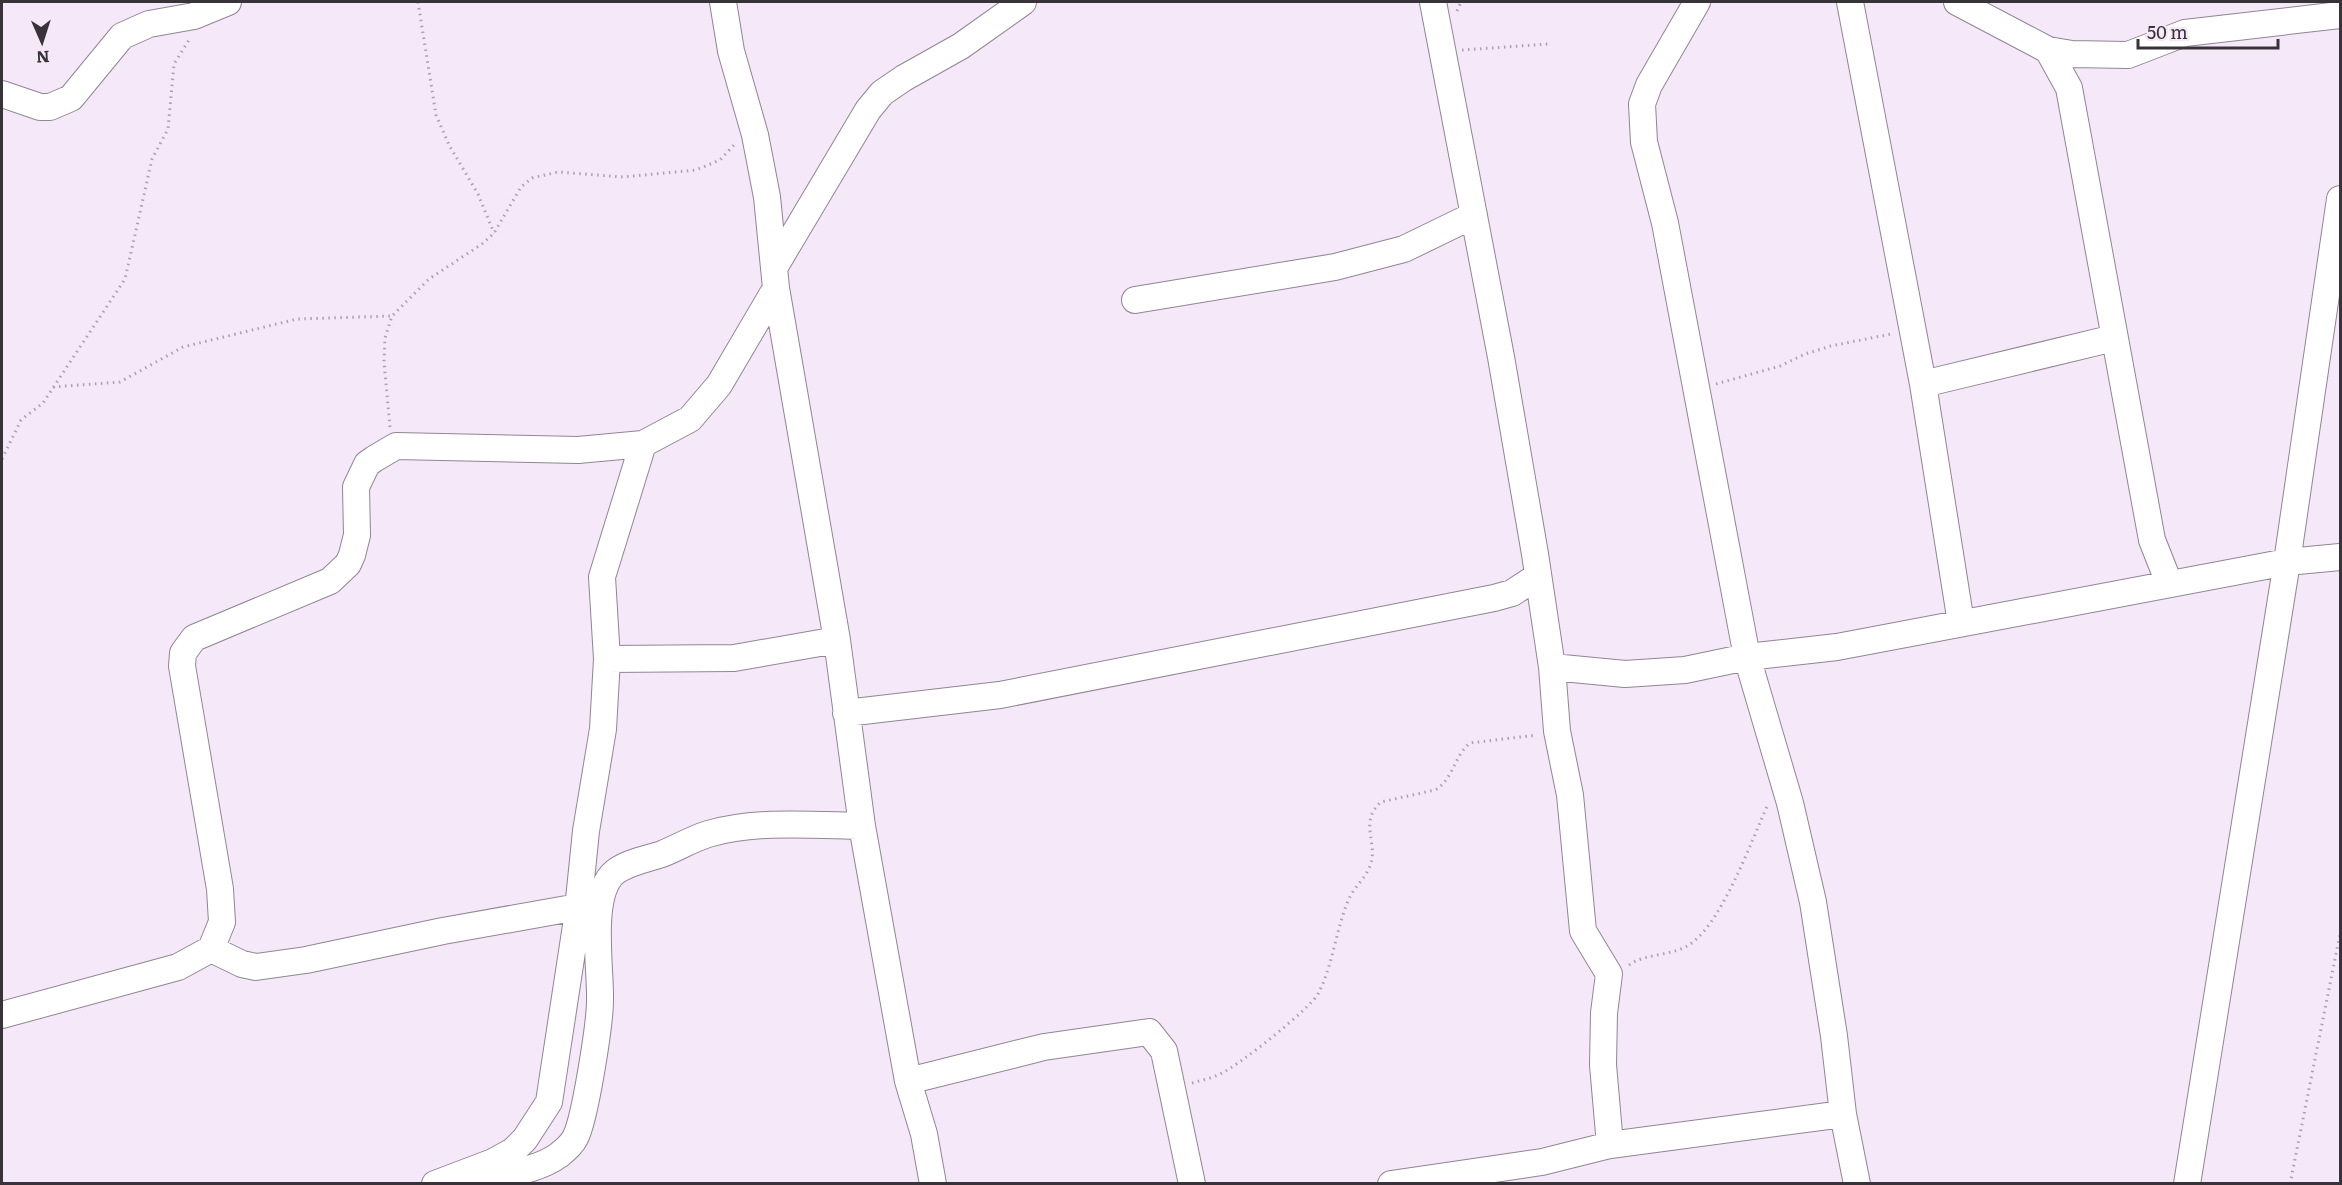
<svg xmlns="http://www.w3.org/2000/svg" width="2342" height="1185" font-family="Literata,serif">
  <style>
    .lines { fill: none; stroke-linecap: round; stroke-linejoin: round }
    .minor-casing { stroke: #918593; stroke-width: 28 }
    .path { stroke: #aba1ad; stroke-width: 3; stroke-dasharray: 1.5 4.5; stroke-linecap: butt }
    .minor { stroke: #fff; stroke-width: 26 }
  </style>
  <rect width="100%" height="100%" fill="#f5e8f8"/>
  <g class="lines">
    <!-- minor casing -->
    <g class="minor-casing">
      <path id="minor" d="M723,2L731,51L755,135L767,197L776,288L837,640L862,826L908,1081L924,1134L933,1184
        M1433,2L1501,357L1535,554L1552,667L1557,731L1570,795L1583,931L1609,974L1604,1013L1603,1065L1610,1145
        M1697,2L1649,85L1642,104L1644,142L1665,223L1747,657L1790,803L1813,902L1834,1036L1843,1114L1857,1184
        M1850,2L1923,384L1961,623
        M1957,2L2048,50L2072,54L2128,55L2185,33L2340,15
        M2048,50L2069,88L2152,540L2169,583
        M2,94L40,107H50L71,98L122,36L149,24L194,16L228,2
        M774,268L868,110L882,93L904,78L961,46L1023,2
        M1135,300L1335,267L1404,249L1474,215
        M1923,384L2114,338
        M607,659L734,658L837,640
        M1552,667L1625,674L1685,670L1747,657L1837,647L2287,562L2340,557
        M846,713L1000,695L1494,598L1512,593L1538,576
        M211,949L242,964L256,967L306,960L443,931L578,907
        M2,1015L178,967L211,949L222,922L220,889L182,666L183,653L194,638L330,581L348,564L352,555L357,535L356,487L367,464L374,459L396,446L578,450L643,444L690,419L719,385L776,288
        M908,1081L1044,1047L1149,1032L1164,1051L1192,1184
        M477,1181C504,1174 537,1171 559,1155C564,1151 572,1144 575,1138C585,1120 600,1023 600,1000C601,968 588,894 615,872C628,862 647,859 662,854C677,848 692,839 708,834C756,820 812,825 862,826
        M435,1184L493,1162L513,1151L525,1139L549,1102L577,919L586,831L603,729L607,659L602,577L643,444
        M1391,1184L1542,1162L1610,1145L1843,1114
        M2187,1184L2287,562L2340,199"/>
    </g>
    <!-- path -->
    <path class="path" d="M418,2L436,115L449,145L478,194L494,233
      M1457,11L1461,2
      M1462,50L1548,44
      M1716,384L1780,366L1805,354L1831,346L1891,334
      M53,387L120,382L183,347L297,319L392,316
      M390,427L384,362L385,338L392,316L429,279L482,244L494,233L521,187L532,178L558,172L623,177L696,170L720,160L734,145
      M2,459L21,420L43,403L125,279L152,159L168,129L174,64L189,40
      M1629,965C1647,952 1675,957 1693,942C1723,919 1752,840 1768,804
      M1192,1083C1202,1080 1213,1078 1222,1073C1239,1065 1313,1007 1319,992C1333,964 1336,930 1348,901C1353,888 1365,879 1370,866C1379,844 1358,822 1381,802L1435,790C1453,780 1454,756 1470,743L1537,735
      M2290,1184L2340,934"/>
    <!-- minor -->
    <use href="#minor" class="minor"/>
  </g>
  <!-- border -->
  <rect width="2342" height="1185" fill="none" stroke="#383339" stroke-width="6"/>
  <!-- north arrow -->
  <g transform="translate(42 42) rotate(177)" stroke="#f5e8f8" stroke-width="4.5" paint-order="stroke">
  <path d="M0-4.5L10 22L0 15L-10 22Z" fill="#383339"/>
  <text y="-9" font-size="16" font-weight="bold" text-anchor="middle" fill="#383339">N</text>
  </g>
  <!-- scale -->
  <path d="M2138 39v9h140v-9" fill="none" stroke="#383339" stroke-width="3"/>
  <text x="2147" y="39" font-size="18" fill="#383339" stroke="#f5e8f8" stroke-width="4.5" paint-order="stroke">50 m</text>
</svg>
